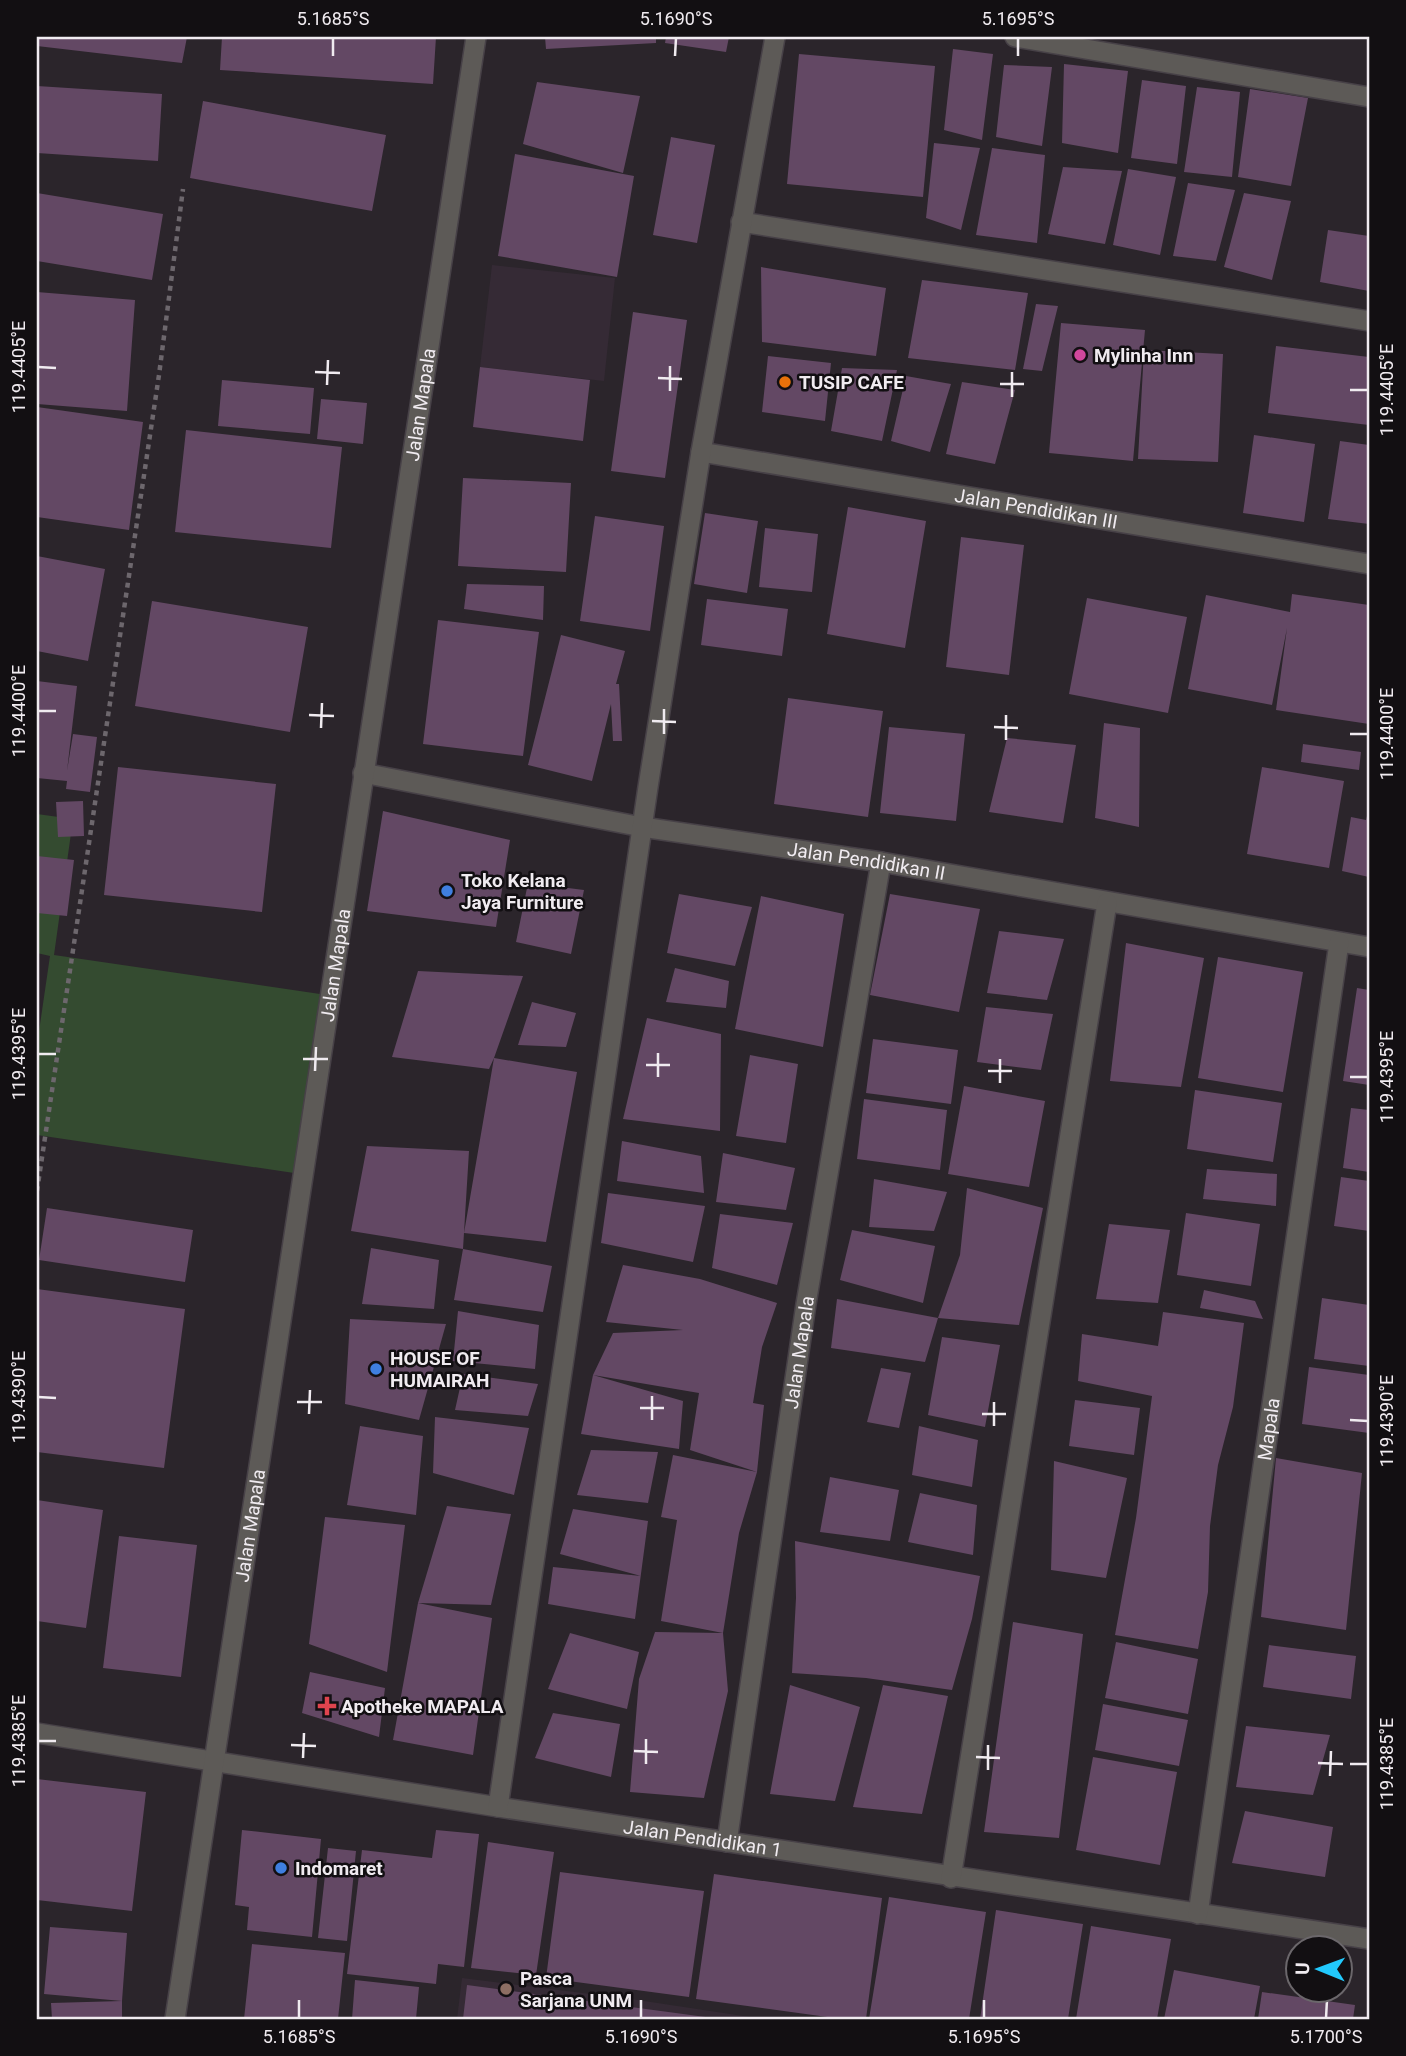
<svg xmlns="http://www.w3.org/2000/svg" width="1406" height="2056" font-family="Roboto,sans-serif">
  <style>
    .built { fill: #352a35 }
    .green { fill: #344b30 }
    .building { fill: #634864 }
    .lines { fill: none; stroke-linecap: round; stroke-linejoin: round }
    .minor-casing { stroke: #474147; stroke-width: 22 }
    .path { stroke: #6d676d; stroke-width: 4.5; stroke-dasharray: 5 5; stroke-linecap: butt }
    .minor { stroke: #5d5a57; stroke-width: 19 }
    .ticks { fill: none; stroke: #f0ebf0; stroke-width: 2.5 }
    .hotel-dot { fill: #d1479c; stroke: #120f12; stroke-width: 2.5 }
    .food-dot { fill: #e8710a; stroke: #120f12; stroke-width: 2.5 }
    .shop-dot { fill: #3f7fe0; stroke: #120f12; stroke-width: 2.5 }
    .health-dot { fill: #e0444e; stroke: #120f12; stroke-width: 2.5 }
    .education-dot { fill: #8d6e63; stroke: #120f12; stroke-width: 2.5 }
    .labels { text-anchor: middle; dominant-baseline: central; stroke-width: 5; stroke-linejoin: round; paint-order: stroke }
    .poi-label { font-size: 19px; font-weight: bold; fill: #f0ebf0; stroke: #120f12; text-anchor: start }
    .street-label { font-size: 19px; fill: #f0ebf0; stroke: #120f12 }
    .neatline { fill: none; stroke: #f0ebf0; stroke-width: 2.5 }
    .ticks-label { font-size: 18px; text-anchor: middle; fill: #f0ebf0 }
  </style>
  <rect width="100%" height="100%" fill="#2b252b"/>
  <!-- built -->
  <path class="built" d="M492,265L615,278L604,381L480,367Z
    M462,1978L631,1999L763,2019H457Z"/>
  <!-- green -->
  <path class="green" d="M37,814L73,819L54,955L320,994L294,1173L37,1135V1045L50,956L37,953Z"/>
  <!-- building -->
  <path class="building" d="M37,37H187L182,63L37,46Z
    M222,37H436L433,84L220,70Z
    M545,37H656V43L546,49Z
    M666,37H729L726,52L665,43Z
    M953,49L993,54L982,140L944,130Z
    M799,54L935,66L923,197L787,184Z
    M1064,64L1128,71L1118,153L1062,143Z
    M1004,65L1052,67L1042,146L996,137Z
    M1142,80L1186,86L1177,164L1131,158Z
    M537,82L640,96L623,173L523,144Z
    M37,86L162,94L158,161L37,153Z
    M1197,87L1240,92L1232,177L1184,172Z
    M1250,89L1308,98L1291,186L1238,177Z
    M203,101L386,135L372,211L190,178Z
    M671,137L715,145L697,243L653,235Z
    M934,143L980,148L961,230L926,218Z
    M992,148L1045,155L1037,243L976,235Z
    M515,154L634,176L617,277L498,256Z
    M1063,167L1122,171L1105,244L1048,234Z
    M1128,169L1176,177L1160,255L1113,245Z
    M1188,183L1235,190L1216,261L1173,256Z
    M37,193L163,214L152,280L37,261Z
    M1244,193L1291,201L1272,280L1224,267Z
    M1328,230L1369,236V291L1320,282Z
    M761,267L886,288L876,356L762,342Z
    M922,280L1028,293L1015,370L908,358Z
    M37,292L135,300L127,411L37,404Z
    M1036,304L1058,306L1042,371L1023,369Z
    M633,312L687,320L665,478L611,471Z
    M1061,323L1145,330L1133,461L1049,453Z
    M1276,346L1369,357V425L1268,413Z
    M1144,350L1223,354L1218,462L1138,459Z
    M768,356L831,363L825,421L762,412Z
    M480,367L590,380L583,441L473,427Z
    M842,368L897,370L882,441L831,431Z
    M906,376L951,384L930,452L891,441Z
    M222,380L314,388L310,434L218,426Z
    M962,382L1015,390L995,464L946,454Z
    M321,399L367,403L363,444L317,439Z
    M37,407L143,422L129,530L37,517Z
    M186,430L342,447L331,548L175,532Z
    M1254,435L1315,444L1304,522L1243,513Z
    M1340,441L1369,445V524L1328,519Z
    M463,478L571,483L566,572L458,566Z
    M848,507L926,521L905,648L827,634Z
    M705,513L758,521L747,593L694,584Z
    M595,516L664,526L650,631L580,621Z
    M765,528L818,534L812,592L759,587Z
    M961,537L1024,545L1009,675L946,667Z
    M37,556L105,569L88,661L37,651Z
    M467,584L544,586L543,620L464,609Z
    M1292,594L1369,605V724L1276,710L1287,628L1272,705L1188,689L1206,595L1290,612Z
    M1087,598L1187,617L1168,713L1069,694Z
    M707,599L788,609L782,656L701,645Z
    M152,601L308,627L290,732L135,706Z
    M438,620L539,632L523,756L423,744Z
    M561,635L625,651L616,684H619L622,741H613L611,704L592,781L528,765Z
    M37,681L77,686L67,771L73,734L97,737L90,792L66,789L67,781L37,778Z
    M788,698L883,711L868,817L774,804Z
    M1104,723L1140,728L1139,827L1095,818Z
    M889,727L965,734L956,821L880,813Z
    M1007,738L1076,745L1063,823L989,812Z
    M1303,744L1361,752L1359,770L1301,762Z
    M118,767L276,784L262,912L104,895Z
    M1262,767L1344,781L1329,868L1247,854Z
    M83,801L84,836L58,837L56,802Z
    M383,811L510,840L496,927L367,911Z
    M1368,812H1369V877L1342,871L1351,817L1366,820Z
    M37,856L74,860L67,916L37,913Z
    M528,883L584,890L571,954L516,942Z
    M679,894L752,907L735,966L667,953Z
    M890,894L980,909L959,1012L870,995Z
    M761,896L844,914L823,1047L735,1029Z
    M999,931L1064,939L1047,1000L987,993Z
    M1126,943L1204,958L1181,1087L1110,1081Z
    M1218,957L1303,972L1283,1092L1198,1078Z
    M675,968L729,981L726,1008L666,1002Z
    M418,971L523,976L494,1058L577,1072L546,1242L464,1233L494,1058L489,1069L392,1057Z
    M1357,988L1369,990V1085L1343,1081Z
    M532,1002L576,1013L566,1047L518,1045Z
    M986,1007L1053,1014L1041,1070L977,1062Z
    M647,1018L721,1034L720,1131L623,1119Z
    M873,1039L958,1050L951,1104L866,1093Z
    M750,1055L798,1064L786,1143L736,1136Z
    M964,1086L1045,1101L1029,1187L948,1174Z
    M1195,1090L1282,1103L1273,1162L1187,1149Z
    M864,1099L947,1110L940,1170L857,1159Z
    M1351,1108L1369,1110V1172L1343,1168Z
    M622,1141L701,1156L704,1193L617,1181Z
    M367,1146L469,1151L463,1249L552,1266L543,1312L454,1300L463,1249L351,1231Z
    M723,1153L795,1168L786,1210L716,1202Z
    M1207,1169L1277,1174L1276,1206L1203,1199Z
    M1341,1177L1369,1181V1231L1334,1226Z
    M874,1179L947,1192L934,1231L869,1227Z
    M967,1188L1043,1208L1019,1325L938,1318L960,1255Z
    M608,1193L705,1206L693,1262L601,1243Z
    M47,1208L193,1230L185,1282L39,1260Z
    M1186,1213L1260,1224L1251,1286L1177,1275Z
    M720,1214L793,1223L777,1285L712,1268Z
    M1109,1224L1170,1230L1158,1303L1096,1299Z
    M852,1230L935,1246L923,1303L840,1280Z
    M371,1248L439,1260L434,1309L362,1304Z
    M623,1265L700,1279L777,1303L762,1347L753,1403L764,1405L757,1472L690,1450L699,1393L593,1375L613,1333L683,1330L606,1322Z
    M37,1289L185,1309L164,1468L37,1452Z
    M1204,1290L1255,1301L1263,1319L1200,1308Z
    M1322,1298L1369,1305V1366L1314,1359Z
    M837,1299L938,1318L925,1362L831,1348Z
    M458,1311L539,1325L535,1369L453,1361Z
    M1163,1312L1244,1323L1233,1407L1218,1465L1210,1526L1208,1592L1198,1649L1115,1635L1136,1518L1152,1396L1078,1381L1082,1334L1158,1346Z
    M350,1319L446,1324L419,1420L345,1404Z
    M942,1337L1000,1345L985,1427L928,1415Z
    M1309,1367L1369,1375V1433L1302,1424Z
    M881,1368L911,1373L899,1428L867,1422Z
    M463,1374L538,1384L528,1416L455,1410Z
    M593,1375L683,1401L679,1449L581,1434Z
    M1075,1400L1140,1408L1134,1455L1069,1446Z
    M435,1417L529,1428L514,1495L433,1473Z
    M360,1426L423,1436L416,1515L347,1505Z
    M919,1426L978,1440L972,1487L912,1475Z
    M591,1450L658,1452L648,1503L577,1495Z
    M673,1455L757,1472L739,1533L723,1633L661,1621L677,1520L661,1517Z
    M1276,1458L1362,1473L1346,1630L1261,1617Z
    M1054,1461L1127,1478L1106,1578L1051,1570Z
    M830,1477L899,1490L890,1541L820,1532Z
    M920,1493L977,1505L973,1555L908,1542Z
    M37,1500L103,1510L86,1628L37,1621Z
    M447,1506L511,1514L491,1605L418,1603L492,1618L473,1755L393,1740L418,1603Z
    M573,1509L648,1521L635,1619L548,1604L553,1567L641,1576L560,1554Z
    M325,1517L405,1525L387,1672L309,1644Z
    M119,1536L197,1545L181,1677L103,1668Z
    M795,1541L980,1576L972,1619L952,1690L866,1678L792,1673L796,1598Z
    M1013,1622L1083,1634L1059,1838L984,1832Z
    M655,1632L723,1633L728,1691L704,1798L630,1792L639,1679Z
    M570,1633L639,1652L627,1709L548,1689Z
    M1116,1642L1198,1659L1188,1714L1105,1698Z
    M1269,1645L1356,1656L1351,1699L1263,1687Z
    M310,1672L385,1688L379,1737L302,1713Z
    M790,1685L860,1707L835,1801L770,1794Z
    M883,1685L948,1696L922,1814L853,1807Z
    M1103,1704L1188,1720L1179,1766L1095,1750Z
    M553,1713L620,1724L611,1777L535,1758Z
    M1246,1726L1330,1735L1313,1795L1236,1787Z
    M1093,1757L1177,1772L1160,1865L1076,1850Z
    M37,1779L146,1792L132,1911L37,1900Z
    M1245,1811L1333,1827L1325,1877L1232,1863Z
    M242,1830L321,1839L312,1937L247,1930L249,1907L235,1905Z
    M436,1830L479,1834L464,1967L438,1964L436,1984L347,1974L362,1850L432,1858Z
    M488,1842L554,1852L536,1975L471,1968Z
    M328,1848L356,1851L347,1941L318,1938Z
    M560,1872L704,1891L689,1997L546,1978Z
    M714,1874L882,1898L866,2019H842L696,1999Z
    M889,1897L986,1912L969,2019H869Z
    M996,1910L1083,1924L1068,2019H980Z
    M1091,1926L1171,1939L1157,2019H1076Z
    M50,1927L127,1933L122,2001L44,1994Z
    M252,1944L345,1953L338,2019H244Z
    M1174,1970L1260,1986L1254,2019H1164Z
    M355,1980L419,1987L416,2019H352Z
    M467,1985L713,2018V2019H463Z
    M1262,1992L1355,2005L1353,2019H1258Z
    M122,2001V2019H52L51,2003Z"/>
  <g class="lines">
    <!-- minor casing -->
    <g class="minor-casing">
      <g id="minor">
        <path d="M1015,37L1369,97"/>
        <path d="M741,222L1369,321"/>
        <path id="s1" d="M701,452L1369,564"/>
        <path id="s2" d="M363,773L642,827L881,862L1369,947"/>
        <path id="s3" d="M37,1733L498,1807L1369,1939"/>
        <path d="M498,1807L648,787L701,452L775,37"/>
        <path id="s4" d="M727,1842L806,1304L881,862"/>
        <path d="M951,1878L1107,903"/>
        <path id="s5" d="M1198,1914L1339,943"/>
        <path id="s6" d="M175,2019L476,37"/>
      </g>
    </g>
    <!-- path -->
    <path class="path" d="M37,1191L159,375L183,189"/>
    <!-- minor -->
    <use href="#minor" class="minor"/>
  </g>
  <!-- ticks -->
  <path class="ticks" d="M333,56V38M675,56L676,38M1018,56V38M38,367L56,368M315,372L340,373M658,378L682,379M1000,384H1024M327,385L328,360M1350,390H1368M670,391V366M1012,397V372M38,711H56M309,715L334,716M652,721L676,722M994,727L1018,728M321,728L322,703M664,734V709M1350,734H1368M1006,740V715M38,1054H56M303,1059H328M646,1065H670M315,1071L316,1047M988,1071H1012M658,1077V1053M1350,1077H1368M1000,1083V1059M38,1397L56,1398M297,1402H322M640,1408H664M309,1414L310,1390M982,1414H1006M652,1420V1396M1350,1420L1368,1421M994,1426V1402M38,1741H56M291,1745L316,1746M634,1751L658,1752M976,1757L1000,1758M303,1758L304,1733M1318,1763L1343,1764M646,1764V1739M1350,1764H1368M988,1770V1745M1330,1776L1331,1751M299,2018V2000M641,2018V2000M984,2018V2000M1326,2018L1327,2000"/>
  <!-- markers -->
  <circle class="hotel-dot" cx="1080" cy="355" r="7"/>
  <circle class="food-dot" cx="785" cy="382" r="7"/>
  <g class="shop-dot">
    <circle cx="447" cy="891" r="7"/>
    <circle cx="376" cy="1369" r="7"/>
    <circle cx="281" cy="1868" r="7"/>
  </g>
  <path class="health-dot" d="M323.5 1695.5h7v7h7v7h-7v7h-7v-7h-7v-7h7z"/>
  <circle class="education-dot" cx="506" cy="1989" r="7"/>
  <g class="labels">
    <!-- poi labels -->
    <g class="poi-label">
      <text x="1094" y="355">Mylinha Inn</text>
      <text x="799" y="382">TUSIP CAFE</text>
      <text x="461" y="880">Toko Kelana<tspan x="461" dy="22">Jaya Furniture</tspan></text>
      <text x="390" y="1358">HOUSE OF<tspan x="390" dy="22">HUMAIRAH</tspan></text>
      <text x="341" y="1706">Apotheke MAPALA</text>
      <text x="295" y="1868">Indomaret</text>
      <text x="520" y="1978">Pasca<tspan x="520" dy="22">Sarjana UNM</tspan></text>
    </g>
    <!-- street labels -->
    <g class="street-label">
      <text stroke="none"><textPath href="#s6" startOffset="1633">Jalan Mapala</textPath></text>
      <text stroke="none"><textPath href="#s1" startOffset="340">Jalan Pendidikan III</textPath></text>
      <text stroke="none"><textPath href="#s2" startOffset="511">Jalan Pendidikan II</textPath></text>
      <text stroke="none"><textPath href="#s6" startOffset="1066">Jalan Mapala</textPath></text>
      <text stroke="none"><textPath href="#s4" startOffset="495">Jalan Mapala</textPath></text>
      <text stroke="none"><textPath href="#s5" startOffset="490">Mapala</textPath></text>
      <text stroke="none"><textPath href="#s6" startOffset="499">Jalan Mapala</textPath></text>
      <text stroke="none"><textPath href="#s3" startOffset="674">Jalan Pendidikan 1</textPath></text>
    </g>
  </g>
  <!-- border -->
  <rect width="1406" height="2056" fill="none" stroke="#120f12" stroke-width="77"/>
  <!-- north arrow -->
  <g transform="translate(1319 1969) rotate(271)"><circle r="33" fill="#120f12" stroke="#6b676b" stroke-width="2"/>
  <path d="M0-5L12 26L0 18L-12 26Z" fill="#22c9fd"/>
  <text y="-10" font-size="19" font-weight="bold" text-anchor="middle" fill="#f0ebf0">U</text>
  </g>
  <rect x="38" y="38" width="1330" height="1980" class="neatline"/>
  <g class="ticks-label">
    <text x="333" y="25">5.1685°S</text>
    <text x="676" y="25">5.1690°S</text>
    <text x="1018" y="25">5.1695°S</text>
    <text transform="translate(19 367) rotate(-90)" y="6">119.4405°E</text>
    <text transform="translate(1387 390) rotate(-90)" y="6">119.4405°E</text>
    <text transform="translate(19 711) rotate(-90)" y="6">119.4400°E</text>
    <text transform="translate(1387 734) rotate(-90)" y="6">119.4400°E</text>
    <text transform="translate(19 1054) rotate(-90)" y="6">119.4395°E</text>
    <text transform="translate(1387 1077) rotate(-90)" y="6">119.4395°E</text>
    <text transform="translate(19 1397) rotate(-90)" y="6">119.4390°E</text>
    <text transform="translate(1387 1421) rotate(-90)" y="6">119.4390°E</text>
    <text transform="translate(19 1741) rotate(-90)" y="6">119.4385°E</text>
    <text transform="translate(1387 1764) rotate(-90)" y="6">119.4385°E</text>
    <text x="299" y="2043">5.1685°S</text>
    <text x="641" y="2043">5.1690°S</text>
    <text x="984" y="2043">5.1695°S</text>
    <text x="1326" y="2043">5.1700°S</text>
  </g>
</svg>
